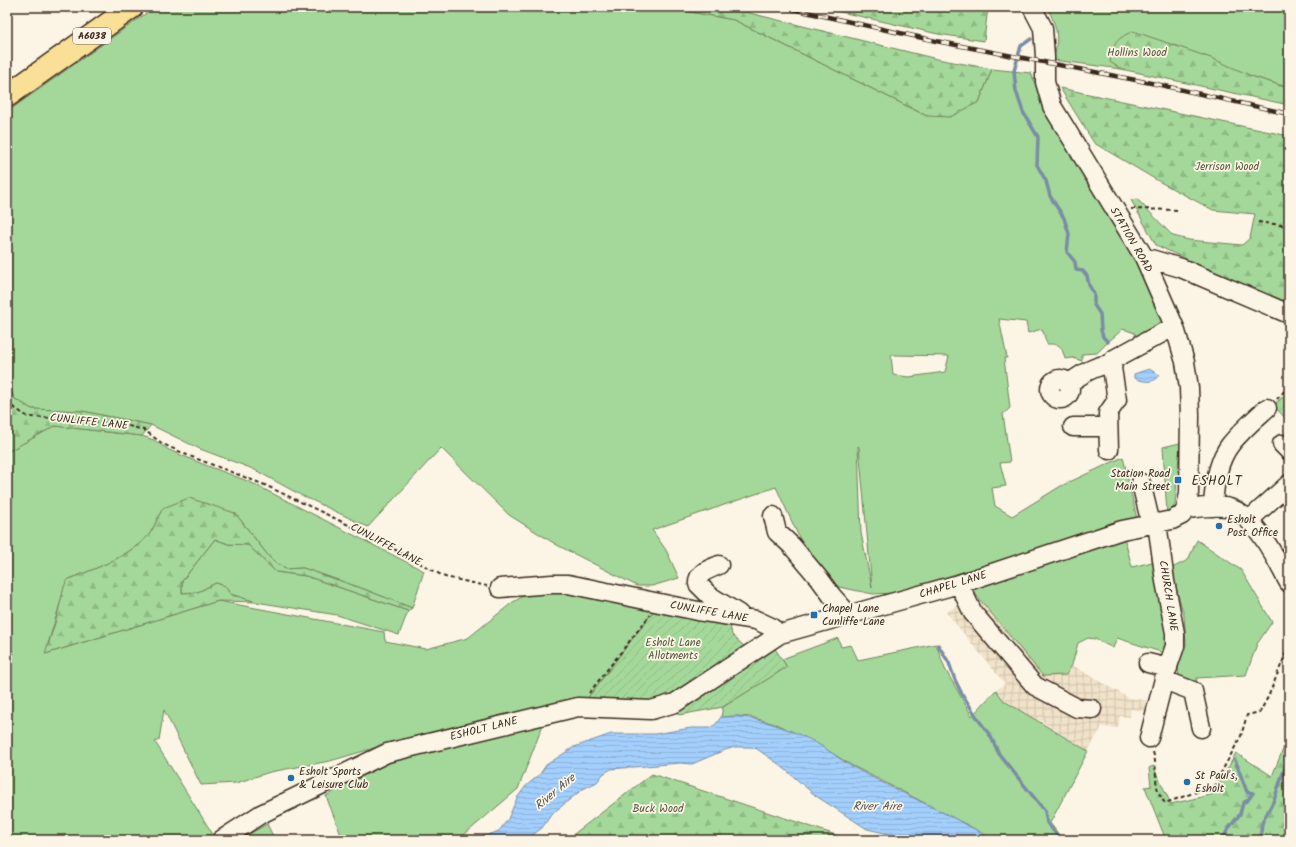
<svg xmlns="http://www.w3.org/2000/svg" width="1296" height="847" font-family="Kalam,sans-serif">
  <style>
    .industrial { fill: url(#industrial-grid) }
    .green { fill: #a4d89a; stroke: #70815c; fill-rule: evenodd }
    .forest { fill: url(#forest-firs); stroke: #70815c }
    .garden { fill: url(#garden-furrows); stroke: #70815c }
    .water { fill: url(#water-rules); stroke: #798da4 }
    .lines { fill: none; stroke-linecap: round; stroke-linejoin: round }
    .stream { stroke: #798da4; stroke-width: 3.5 }
    .minor-casing { stroke: #3b2a1e; stroke-width: 21 }
    .major-casing { stroke: #3b2a1e; stroke-width: 25 }
    .path { stroke: #3b2a1e; stroke-width: 2; stroke-dasharray: 4 3; stroke-linecap: butt }
    .minor { stroke: #fcf5e5; stroke-width: 18 }
    .major { stroke: #fadf96; stroke-width: 22 }
    .rail-casing { stroke: #3b2a1e; stroke-width: 4.5 }
    .rail { stroke: #fcf5e5; stroke-width: 3; stroke-dasharray: 9; stroke-linecap: butt }
    .poi-dot { fill: #1f6fb2; stroke: #fcf5e5; stroke-width: 1.5 }
    .labels { text-anchor: middle; dominant-baseline: central; stroke-width: 3.5; stroke-linejoin: round; paint-order: stroke }
    .shield { fill: #fcf5e5; stroke: #75675a; stroke-width: 1 }
    .shield-label { font-size: 10px; font-weight: bold; fill: #3b2a1e }
    .park-label { font-size: 11px; fill: #55563d; stroke: #fcf5e5 }
    .street-label { font-size: 11px; fill: #3b2a1e; stroke: #fcf5e5 }
    .poi-label { font-size: 11px; fill: #3b2a1e; stroke: #fcf5e5; text-anchor: start }
    .water-label { font-size: 12px; font-style: italic; fill: #555356; stroke: #fcf5e5 }
    .quarter-label { font-size: 13px; letter-spacing: 1px; fill: #3b2a1e; stroke: #fcf5e5 }
  </style>
  <defs>
    <pattern id="industrial-grid" width="8" height="8" patternUnits="userSpaceOnUse"><rect width="8" height="8" fill="#f1e2ca"/><path d="M0 4h8M4 0v8" fill="none" stroke="#d0c2ad"/></pattern>
    <pattern id="forest-firs" width="22" height="20" patternUnits="userSpaceOnUse"><rect width="22" height="20" fill="#a4d89a"/><path d="M5 1l3.5 6h-7zM16 11l3.5 6h-7z" fill="#8eba84"/></pattern>
    <pattern id="garden-furrows" width="10" height="10" patternUnits="userSpaceOnUse"><rect width="10" height="10" fill="#a4d89a"/><path d="M-1 1l2-2M0 10L10 0M9 11l2-2" fill="none" stroke="#8eba84"/></pattern>
    <pattern id="water-rules" width="6" height="5" patternUnits="userSpaceOnUse"><rect width="6" height="5" fill="#a3cffd"/><path d="M0 2.5h6" fill="none" stroke="#8db2d8"/></pattern>
  </defs>
  <rect width="100%" height="100%" fill="#fcf5e5"/>
  <filter id="ink" filterUnits="userSpaceOnUse"><feTurbulence type="fractalNoise" baseFrequency=".025" numOctaves="2"/><feDisplacementMap in="SourceGraphic" scale="8" xChannelSelector="R" yChannelSelector="G"/><feConvolveMatrix kernelMatrix="1 2 1 2 8 2 1 2 1" color-interpolation-filters="sRGB"/></filter>
  <g filter="url(#ink)">
    <!-- industrial -->
    <path class="industrial" d="M975,595L1043,676L1066,675L1072,665L1129,698L1150,701L1149,708H1146V712L1131,709L1130,717L1120,716L1118,728L1102,727L1088,751L1041,721L1034,719L1004,701L996,690L1005,684L946,612Z"/>
    <!-- green -->
    <path class="green" d="M155,7H664L734,20L927,116L979,102L992,69L1031,73L1048,117L1132,250L1168,325L1136,340L1135,333L1123,329L1108,342L1097,353L1082,354V361L1073,358L1065,359C1061,345 1061,344 1047,344L1042,329L1028,333L1026,322L999,319L1007,358H1004L1010,408L1003,414L1010,462L1000,463L1006,486L992,488L995,506L1012,516L1061,486L1123,457L1137,519L893,593L873,594L839,587L828,578L808,549L804,548L776,487L652,530L666,550L679,578L652,586H637L557,545L509,515L441,448L368,527L299,494L253,469L200,449L151,425L82,411L32,409L15,399L7,383V112ZM891,355H895L949,356L945,372L909,377L893,375ZM858,446L859,447L872,588L861,533Z
      M1047,7H1289V88L1254,77L1110,61L1121,69L1053,60C1060,39 1057,26 1047,7Z
      M55,426L142,436L154,440L169,450L200,463L250,482L424,571L412,608L361,588L303,568L285,569L270,558L235,513L163,508C158,516 153,532 146,538C124,559 94,569 67,580L45,654L218,601L384,632L385,641L426,649L468,638L513,602L529,593L555,590L658,605L587,699L505,718L450,728L401,743L398,741L330,761L270,772L236,783L201,785L164,710L159,740L155,742L212,833L200,840H7V452Z
      M1180,443L1175,505L1167,515L1163,447Z
      M1124,537L1132,567L1156,561L1168,631L1167,654L1117,638L1113,648L1095,639L1088,638L1078,643L1072,665L1066,675L1043,676L972,590L980,583Z
      M215,539L228,544L248,545L276,572L306,576L408,611L399,635L337,615L256,602L230,594L225,586L216,583L198,592L182,593V581Z
      M1197,540L1241,570L1272,622L1257,644L1246,675L1197,678L1196,684H1181L1178,671L1179,658L1186,645L1184,615L1170,569L1188,560Z
      M838,638L841,647L851,645L858,660L936,644L945,669L972,716L996,690L1004,701L1088,751L1050,823L1060,836L1058,840H994L973,828L851,765L814,742L778,725L751,717L736,716L721,717L723,707L786,667L782,659Z
      M544,722L518,789L458,840H343L326,796L382,765L417,753Z
      M267,824L275,840H239Z"/>
    <!-- forest -->
    <path class="forest" d="M664,7H725L937,59L992,69L979,102L950,117L927,116L734,20Z
      M819,7H988L984,41L938,34Z
      M1133,31L1211,58L1254,77L1289,88V105L1121,69L1110,62C1114,42 1115,40 1133,31Z
      M1060,88L1289,136V307L1156,245L1131,200L1137,199L1173,236L1189,240L1242,245L1250,238L1255,214L1213,210L1160,182L1094,143Z
      M7,383L15,399L32,409L82,411L151,425L142,436L55,426L7,452V421H10L7,415Z
      M189,498L235,513L270,558L285,569L303,568L361,588L412,608L408,611L306,576L276,572L248,545L228,544L215,539L182,581V593L198,592L216,583L225,586L230,594L256,602L218,601L45,654L56,620L64,587L67,580C94,569 124,559 146,538C153,532 158,516 163,508Z
      M1289,735V840H1166L1145,787L1151,786L1149,768L1153,766L1171,804L1214,794L1236,753L1272,776Z
      M652,774L851,840H566Z"/>
    <!-- garden -->
    <path class="garden" d="M1289,392V422L1273,405Z
      M658,605L729,619L732,635L746,648L677,693L646,704L587,699Z
      M772,644L787,667L723,707L679,715L676,709L705,694Z"/>
    <!-- water -->
    <path class="water" d="M1149,369L1160,375C1154,384 1143,382 1134,378V374Z
      M736,716C763,719 789,729 813,741C826,748 838,758 851,766C898,792 948,813 994,840H901L893,835L867,829L816,796L780,765L757,749L751,747H735L725,750L692,764L680,763L611,769L603,774L597,782L583,789L569,800L551,815L542,828L526,840H466L488,835L499,831L508,819L517,798L525,787L540,774L546,765L574,747L611,734H655L691,728H710L716,724L721,717Z"/>
    <g class="lines">
      <!-- stream -->
      <path class="stream" d="M1031,39L1021,46L1014,71L1016,91L1023,112L1038,137L1037,165L1046,181L1050,196L1064,218L1069,234L1067,252L1075,262L1076,270L1083,271L1087,276L1089,285L1094,294V305L1100,314L1101,330L1103,337L1108,342
        M938,645L949,663L955,680L962,694L978,719L991,737L999,754L1045,811L1047,823L1056,834L1059,840
        M1218,840L1224,837L1228,829L1240,814L1243,803L1248,800L1253,793L1247,792L1235,760
        M1260,840L1262,823L1274,800L1289,755"/>
      <!-- minor casing -->
      <g class="minor-casing">
        <path id="minor" d="M1144,257L1181,268L1289,314
          M1050 389a10 10 0 1 1 20 0a10 10 0 1 1-20 0Z
          M1068,384C1082,374 1095,365 1112,364
          M1073,427H1108
          M1282,444L1289,451
          M1109,450L1108,413L1117,400L1112,368L1114,359L1164,332L1175,328
          M1141,483L1151,524
          M1213,507C1214,486 1217,462 1230,445C1241,431 1255,419 1267,408
          M1186,509C1198,508 1222,504 1232,509C1258,519 1276,560 1289,583
          M773,516L777,532L792,546L821,581L832,596L849,615
          M1249,520L1289,484
          M719,565C710,569 697,572 698,584L710,596L739,614
          M959,584L973,613L1035,686L1077,708L1092,709
          M500,588L552,584H568L698,611L756,620L771,627L780,634
          M1148,663L1168,668
          M1164,680L1193,691L1201,728
          M1149,738L1165,675L1175,646V633L1165,581L1157,523
          M221,840L261,814L387,753L578,707L651,710L675,703L780,634L959,584L1122,530L1172,520L1182,515L1186,509L1189,493L1190,415L1189,388L1185,362L1175,328L1144,257L1052,106L1045,82V57L1043,28L1032,7"/>
      </g>
      <!-- major casing -->
      <g class="major-casing">
        <path id="major" d="M7,96L132,7"/>
      </g>
      <!-- path -->
      <path class="path" d="M1131,209L1180,210
        M1258,222L1289,226
        M1277,399L1289,386
        M7,403L28,417L52,418L121,424L144,430L163,444L187,455L265,485L357,529L445,577L487,586
        M589,693L650,615
        M1153,752C1159,771 1151,786 1165,803L1216,785L1222,771L1241,736L1247,715L1260,712L1268,697L1289,646"/>
      <!-- minor -->
      <use href="#minor" class="minor"/>
      <!-- major -->
      <use href="#major" class="major"/>
      <!-- rail casing -->
      <g class="rail-casing">
        <path id="rail" d="M783,7L936,41L1156,84L1289,114"/>
      </g>
      <!-- rail -->
      <use href="#rail" class="rail"/>
    </g>
  </g>
  <!-- markers -->
  <g class="poi-dot">
    <rect x="1174" y="476" width="8" height="8" rx="2"/>
    <circle cx="1219" cy="526" r="4"/>
    <rect x="810" y="611" width="8" height="8" rx="2"/>
    <circle cx="291" cy="778" r="4"/>
    <circle cx="1187" cy="782" r="4"/>
  </g>
  <g class="labels">
    <!-- shield labels -->
    <rect class="shield" x="73" y="28" width="38" height="16" rx="3"/>
    <g class="shield-label">
      <text x="92" y="36">A6038</text>
    </g>
    <!-- park labels -->
    <g class="park-label">
      <text x="1137" y="53">Hollins Wood</text>
      <text x="1227" y="167">Jerrison Wood</text>
      <text x="673" y="643">Esholt Lane<tspan x="673" dy="13">Allotments</tspan></text>
      <text x="658" y="809">Buck Wood</text>
    </g>
    <!-- street labels -->
    <g class="street-label">
      <text transform="translate(1131 240) rotate(60)">STATION ROAD</text>
      <text transform="translate(89 422) rotate(6)">CUNLIFFE LANE</text>
      <text transform="translate(386 545) rotate(28)">CUNLIFFE LANE</text>
      <text transform="translate(953 585) rotate(-17)">CHAPEL LANE</text>
      <text transform="translate(1168 596) rotate(81)">CHURCH LANE</text>
      <text transform="translate(709 612) rotate(10)">CUNLIFFE LANE</text>
      <text transform="translate(484 729) rotate(-14)">ESHOLT LANE</text>
    </g>
    <!-- poi labels -->
    <g class="poi-label">
      <text x="1170" y="474" text-anchor="end">Station Road<tspan x="1170" dy="13">Main Street</tspan></text>
      <text x="1227" y="520">Esholt<tspan x="1227" dy="13">Post Office</tspan></text>
      <text x="822" y="609">Chapel Lane<tspan x="822" dy="13">Cunliffe Lane</tspan></text>
      <text x="299" y="772">Esholt Sports<tspan x="299" dy="13">&amp; Leisure Club</tspan></text>
      <text x="1195" y="776">St Paul's,<tspan x="1195" dy="13">Esholt</tspan></text>
    </g>
    <!-- water labels -->
    <g class="water-label">
      <text transform="translate(555 792) rotate(-40)">River Aire</text>
      <text x="877" y="806">River Aire</text>
    </g>
    <!-- quarter labels -->
    <g class="quarter-label">
      <text x="1217" y="481">ESHOLT</text>
    </g>
  </g>
  <!-- margin -->
  <rect width="1296" height="847" fill="none" stroke="#fcf5e5" stroke-width="24"/>
  <rect x="12" y="12" width="1272" height="823" fill="none" stroke="#3b2a1e" stroke-width="1.5" filter="url(#ink)"/>
</svg>
